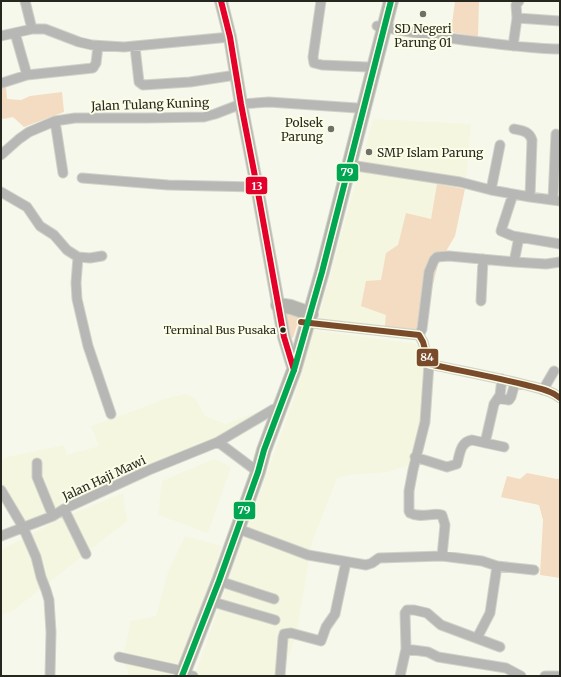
<svg xmlns="http://www.w3.org/2000/svg" width="561" height="677" font-family="Merriweather,serif">
  <style>
    .built { fill: #f4f6e0 }
    .green { fill: #f3dcc1 }
    .lines { fill: none; stroke-linecap: round; stroke-linejoin: round }
    .minor-casing { stroke: #d1d2c8; stroke-width: 11 }
    .major-casing { stroke: #d1d2c8; stroke-width: 14 }
    .highway-casing { stroke: #d1d2c8; stroke-width: 16 }
    .minor { stroke: #b7b8b5; stroke-width: 9 }
    .major { stroke: #b8bab4; stroke-width: 12 }
    .highway { stroke: #b3b4ae; stroke-width: 14 }
    .bus-1-casing { stroke: #fcfde7; stroke-width: 9 }
    .bus-2-casing { stroke: #fcfde7; stroke-width: 9 }
    .bus-3-casing { stroke: #fcfde7; stroke-width: 9 }
    .bus-1 { stroke: #e4002b; stroke-width: 6 }
    .bus-2 { stroke: #7a4b2a; stroke-width: 6 }
    .bus-3 { stroke: #00a651; stroke-width: 6 }
    .poi-dot { fill: #6f7067; stroke: #fcfde7; stroke-width: 1.5 }
    .bus-dot { fill: #26271f; stroke: #fcfde7; stroke-width: 1.5 }
    .labels { text-anchor: middle; dominant-baseline: central; stroke-width: 4; stroke-linejoin: round; paint-order: stroke }
    .bus-label { font-size: 11px; fill: #26271f; stroke: #fcfde7; text-anchor: end }
    .poi-label { font-size: 12px; fill: #26271f; stroke: #fcfde7 }
    .street-label { font-size: 12px; fill: #26271f; stroke: #fcfde7 }
    .line-badge { stroke: #fcfde7; stroke-width: 1.5 }
    .badge-label { font-size: 11px; text-anchor: middle; font-weight: bold; fill: #fff }
  </style>
  <rect width="100%" height="100%" fill="#f7f8ec"/>
  <!-- built -->
  <path class="built" d="M373,119L471,124L465,189L437,184L431,220L406,214L398,245L386,253L381,280L387,315L384,334L317,324Z
    M312,330L423,345L432,376L413,464L387,472L349,475L337,478L312,542L297,631L284,671V676H198L195,674L295,395Z
    M185,394L195,398L205,416L225,424L279,404L277,410L26,525L1,487V460L7,457L64,445L67,455L99,446L91,426L147,406L163,399Z
    M214,459L231,467L208,533L158,515L162,481Z
    M123,493L127,521L14,610L1,615V550L60,519Z
    M185,536L222,546L192,631L174,676H128V670L122,661L131,621L156,616L168,572Z"/>
  <!-- green -->
  <path class="green" d="M455,1H479L478,37L451,32Z
    M1,77L6,87L7,99L21,100L30,96L62,92L64,112L24,127L13,117L3,119L1,117Z
    M437,184L465,189L455,236L438,265L432,288L423,339L384,334L386,315L361,306L366,281L381,280L386,253L398,245L406,213L431,219Z
    M287,310L297,313L299,318L293,338L287,337L283,314Z
    M527,473L557,479L560,478V578L540,575L543,520L539,505L501,497L507,476L520,479Z"/>
  <g class="lines">
    <!-- minor casing -->
    <g class="minor-casing">
      <path id="minor" d="M25,1L32,29
        M321,1L313,57L314,63L322,65L368,67
        M517,18L560,21
        M377,26C414,33 451,39 489,43C513,46 536,49 560,49
        M15,33L27,75
        M1,36L32,29H45L79,42L92,45L124,47L230,37
        M513,46L517,18L516,5L519,1
        M135,47L139,82L143,85L190,82L236,75
        M2,83L27,75L93,68L96,63L98,46
        M55,121L63,173
        M514,129C523,131 529,131 532,140L530,197
        M1,155L19,139L29,132L55,121L75,118H147L204,117L215,114L241,104L269,102L357,108
        M350,165L460,182L491,190L530,197L560,201
        M82,178L168,185L257,187
        M491,190L500,145
        M1,192L27,207L40,226L54,235L67,250L78,257L76,283L77,299L88,346L111,414
        M513,194L501,231L513,236L560,244
        M553,199L556,134
        M519,237L514,262L546,264L560,262
        M78,257L90,258L102,256
        M481,301L483,259
        M302,322L419,335L423,342L429,364C461,371 494,377 526,385C537,388 551,390 560,398
        M419,335L422,329L429,272L434,260L437,257L449,256L514,262
        M429,364L425,422L413,470L409,491V511L410,513C422,519 432,512 442,515L445,525L442,556L482,561L497,566L490,613L477,638
        M543,390L554,371
        M498,398L509,400L511,397L515,383
        M218,442L258,472
        M485,443L494,404L500,395L502,379
        M415,457L447,467L457,464C460,454 460,442 472,440L504,447
        M37,463V477L53,516
        M1,490L23,527L36,557L41,577L46,590L49,600L51,632L50,676
        M64,509L86,554
        M236,528L308,555L366,565L372,563L379,558L442,556
        M1,536L53,516L64,509L149,470L218,442L274,409
        M497,566L534,570
        M219,581L274,599
        M210,601L275,620
        M406,649L405,613L407,610H414L427,613L441,625L500,647
        M119,657L178,670
        M183,673L193,676
        M280,676L283,638L284,634L291,633L321,641L326,627L335,614L346,562
        M400,676L406,649L428,652L438,657L506,668L521,676
        M545,676H557"/>
    </g>
    <!-- major casing -->
    <g class="major-casing">
      <path id="major" d="M221,1L230,37L241,104L257,187L284,337L294,370"/>
    </g>
    <!-- highway casing -->
    <g class="highway-casing">
      <path id="highway" d="M278,305L291,307L311,314
        M182,676L219,581L258,472L264,450L294,370L322,272L391,1"/>
    </g>
    <!-- minor -->
    <use href="#minor" class="minor"/>
    <!-- major -->
    <use href="#major" class="major"/>
    <!-- highway -->
    <use href="#highway" class="highway"/>
    <!-- bus-1 casing -->
    <g class="bus-1-casing">
      <path id="bus-1" d="M221,1L230,37L241,104L257,187L284,337L294,370"/>
    </g>
    <!-- bus-2 casing -->
    <g class="bus-2-casing">
      <path id="bus-2" d="M301,322L419,335L423,342L429,364C461,371 494,377 526,385C537,388 551,390 560,398"/>
    </g>
    <!-- bus-3 casing -->
    <g class="bus-3-casing">
      <path id="bus-3" d="M182,676L219,581L258,472L264,450L294,370L322,272L391,1"/>
    </g>
    <!-- bus-1 -->
    <use href="#bus-1" class="bus-1"/>
    <!-- bus-2 -->
    <use href="#bus-2" class="bus-2"/>
    <!-- bus-3 -->
    <use href="#bus-3" class="bus-3"/>
  </g>
  <!-- markers -->
  <g class="poi-dot">
    <circle cx="423" cy="14" r="4"/>
    <circle cx="331" cy="129" r="4"/>
    <circle cx="369" cy="152" r="4"/>
  </g>
  <circle class="bus-dot" cx="283" cy="330" r="3.5"/>
  <g class="labels">
    <!-- bus labels -->
    <g class="bus-label">
      <text x="276" y="330">Terminal Bus Pusaka</text>
    </g>
    <!-- poi labels -->
    <g class="poi-label">
      <text x="423" y="28">SD Negeri<tspan x="423" dy="14">Parung 01</tspan></text>
      <text x="323" y="122" text-anchor="end">Polsek<tspan x="323" dy="14">Parung</tspan></text>
      <text x="377" y="152" text-anchor="start">SMP Islam Parung</text>
    </g>
    <!-- street labels -->
    <g class="street-label">
      <text transform="translate(150 104) rotate(-2)">Jalan Tulang Kuning</text>
      <text transform="translate(104 478) rotate(-25)">Jalan Haji Mawi</text>
    </g>
  </g>
  <g class="line-badge">
    <rect x="336" y="163" width="23" height="19" rx="4" fill="#00a651"/>
    <rect x="245" y="176" width="23" height="19" rx="4" fill="#e4002b"/>
    <rect x="416" y="348" width="23" height="19" rx="4" fill="#7a4b2a"/>
    <rect x="233" y="501" width="23" height="19" rx="4" fill="#00a651"/>
  </g>
  <g class="badge-label">
    <text x="347" y="176">79</text>
    <text x="257" y="190">13</text>
    <text x="427" y="361">84</text>
    <text x="244" y="514">79</text>
  </g>
  <!-- border -->
  <rect width="561" height="677" fill="none" stroke="#26271f" stroke-width="4"/>
</svg>
